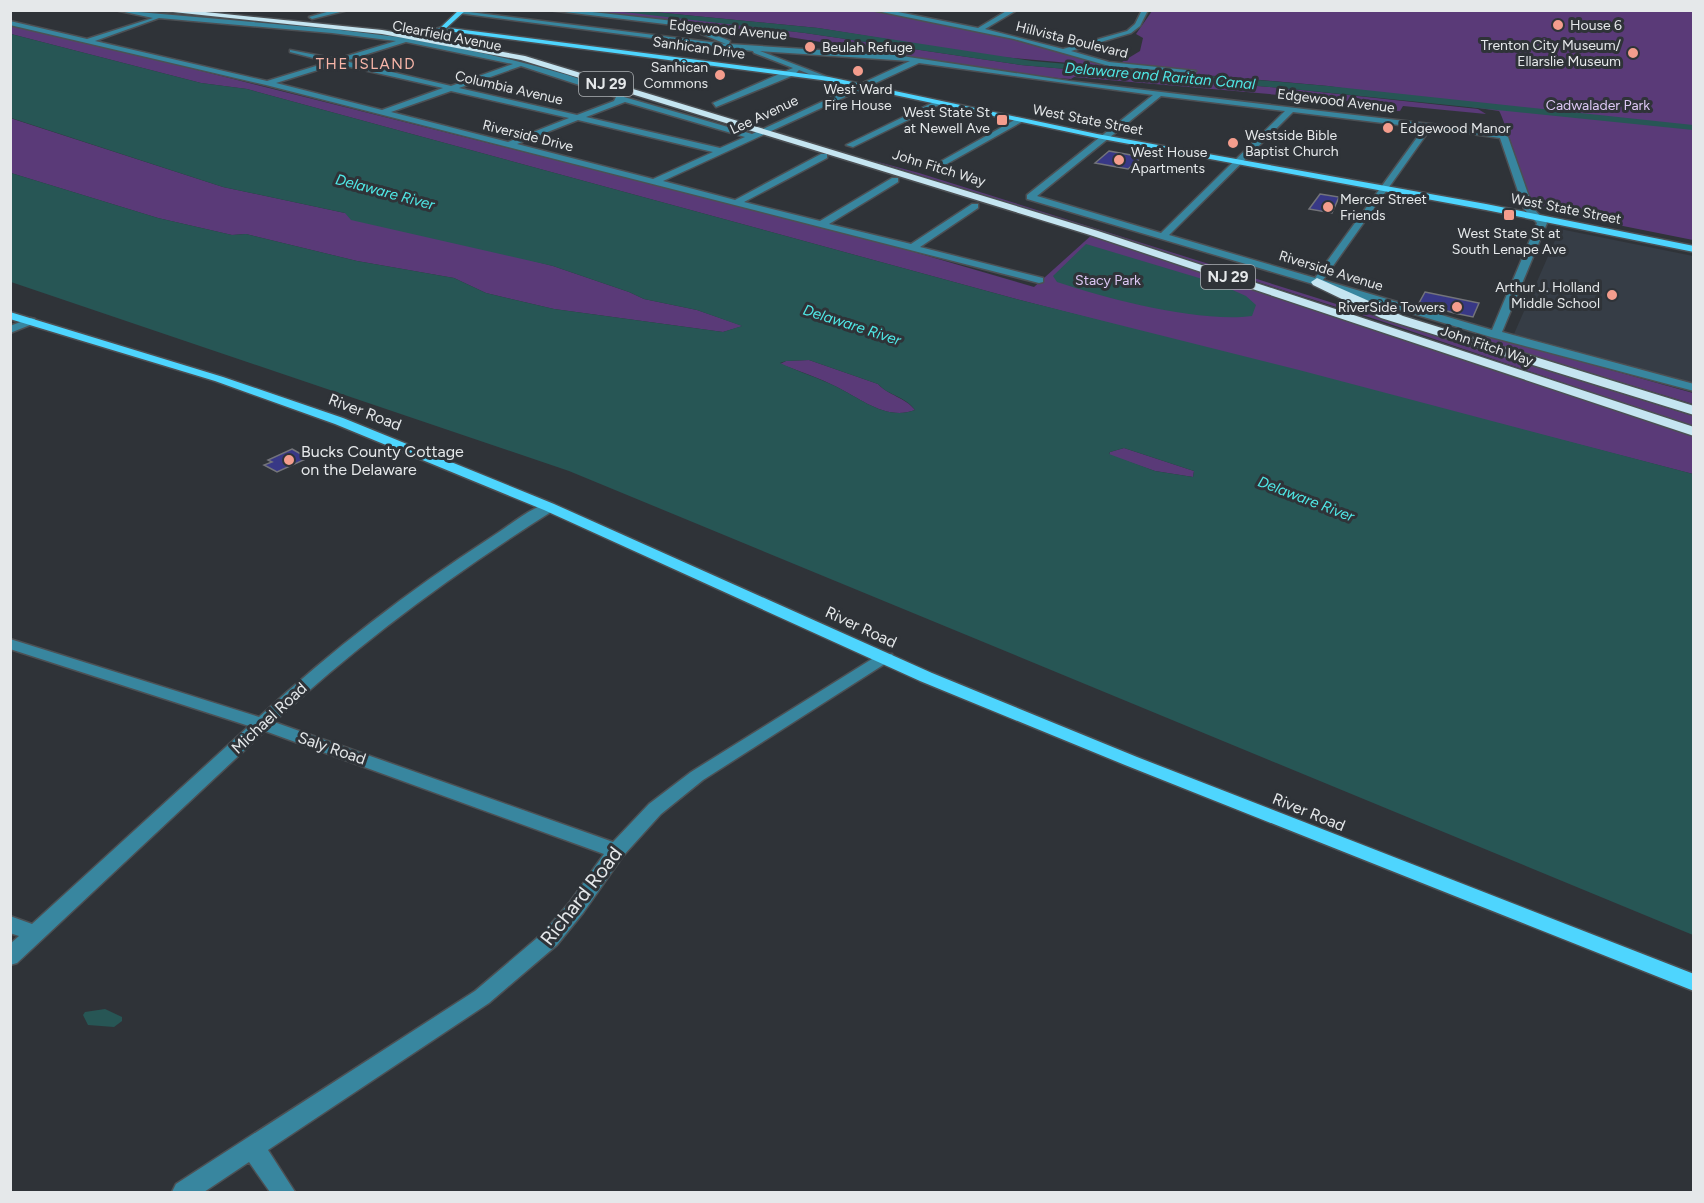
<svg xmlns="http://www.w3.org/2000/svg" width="1704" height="1203" font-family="Figtree,sans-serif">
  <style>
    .built { fill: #363d46 }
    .green { fill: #5a3a78 }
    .water { fill: #275655; fill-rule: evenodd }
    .building { fill: #383886; stroke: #73747a; stroke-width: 1.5 }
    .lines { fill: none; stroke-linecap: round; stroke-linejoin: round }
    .minor-casing { stroke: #4c5054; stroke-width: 3 }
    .major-casing { stroke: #4c5054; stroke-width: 3 }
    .highway-casing { stroke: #4c5054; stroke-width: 3 }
    .minor { fill: #38869f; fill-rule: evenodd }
    .major { fill: #4ed5fe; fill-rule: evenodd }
    .highway { fill: #c5e5f1; fill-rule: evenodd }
    .poi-dot { fill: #f49d8d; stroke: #2f3338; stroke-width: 2 }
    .labels { text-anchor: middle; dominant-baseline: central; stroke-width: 6; stroke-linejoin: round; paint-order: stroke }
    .far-poi-label { font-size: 14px; fill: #e5e8ea; stroke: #2f3338; text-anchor: start }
    .far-street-label { font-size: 14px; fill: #e5e8ea; stroke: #2f3338 }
    .far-park-label { font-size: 14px; fill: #dcc7f3; stroke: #2f3338 }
    .far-neighbourhood-label { font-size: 15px; letter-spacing: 1.5px; fill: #f7b5a8; stroke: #2f3338 }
    .far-water-label { font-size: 15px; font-style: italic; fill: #4fe8e6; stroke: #2f3338 }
    .shield { fill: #2f3338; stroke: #aeb2b5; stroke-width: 1.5 }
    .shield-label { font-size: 15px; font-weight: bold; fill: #e5e8ea }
    .street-label { font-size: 16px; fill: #e5e8ea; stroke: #2f3338 }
    .poi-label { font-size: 16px; fill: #e5e8ea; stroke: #2f3338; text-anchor: start }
    .near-street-label { font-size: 20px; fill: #e5e8ea; stroke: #2f3338 }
  </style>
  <rect width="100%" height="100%" fill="#2f3338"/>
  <!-- built -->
  <path class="built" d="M1560,229L1693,256V383L1514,334Z"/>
  <!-- green -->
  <path class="green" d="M615,10L805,33L1021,65L1292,89L1478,109L1486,114L1403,106L1400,111H1386L1360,102L1074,77L1071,79L1020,75L833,48V44L726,27L716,31L693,24L556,11Z
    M644,11H878L992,32L1117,65L1140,51L1143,38L1136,34L1152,11H1693V240L1533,208C1528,195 1503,115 1499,111L1328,86L991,56L818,28Z
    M11,23L873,240L1034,287L1094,233L1693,432V474L1020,300L247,89L201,83L11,34Z
    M10,118L223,187L345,213L553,266L629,292L644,299L697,310L743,326L723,332L554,309L486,293L454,278L357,261L246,234L232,235L158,218L11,173Z
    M871,160L919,173L1693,416V427L1381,321Z
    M1478,333L1693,393V404L1474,338Z
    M809,360L878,384C889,396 905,397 915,410C887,421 861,399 837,387C819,378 799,371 780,364L786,361Z
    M1124,448L1194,471L1193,477L1155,471L1109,455L1110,452Z"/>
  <!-- water -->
  <path class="water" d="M615,11H644L818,28L1032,61L1328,86L1693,125V130L1292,89L1021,65L805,33Z
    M11,34L201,83L247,89L1020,300L1299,370L1693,474V935L569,471L11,282V173L158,218L232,235L246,234L357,261L454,278L486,293L554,309L723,332L742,326L697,310L644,299L629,292L553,266L351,220L345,213L223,187L11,118ZM809,360L878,384C889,396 905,396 915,410C887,421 861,399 837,387C819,378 799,372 780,363L786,361ZM1124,448L1194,471L1193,477L1155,471L1109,454L1110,452Z
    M1086,244L1219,284L1246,296L1256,305L1252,316C1200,323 1107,299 1057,282L1053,276Z
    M105,1009L122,1017V1021L114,1027L88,1025L83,1015L85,1012Z"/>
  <!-- building -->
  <path class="building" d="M1109,151L1142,157L1128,169L1095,163Z
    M1320,194L1339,197L1332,213L1309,209Z
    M1425,292L1479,303L1473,317L1454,313L1419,303Z
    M292,449L308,458L277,472L264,465L272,462L268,460Z"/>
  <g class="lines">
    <!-- minor casing -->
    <g class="minor-casing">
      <path id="minor" d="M115,10L332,29L405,38L442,27L444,30L414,40C486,52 556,69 624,94V97L752,134L910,61L760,51L833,79L826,81L799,70L794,75L716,107L713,103L793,68L754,53L753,51L458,13L461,11L726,44L682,26L548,10H574L683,22L730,41L729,44L895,55L1069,81L1498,132L1508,137L1533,208L1547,223L1502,332L1694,384V391L1491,337L1027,199V195L1153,95L919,63L663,181L735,200L821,154H827V158L744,202L820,221L892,178H898V182L829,224L911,244L972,204H978V208L920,247L1043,278V282L1039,283L266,85L10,25V21L87,39L153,18ZM159,18L332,33L396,41L337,59L290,50V52L329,62L267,81L95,41ZM406,42L513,64L451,86L345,61ZM337,64L443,88L382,110L276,83ZM521,66L616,97L614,101L577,115L459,88ZM451,91L569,118L508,142L391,112ZM1161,96L1285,111L1161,233L1037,196ZM625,102L745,137L720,148L586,117ZM1293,112L1424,128L1315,278L1169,235ZM578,120L713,152L653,179L517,144ZM1431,128L1500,138L1524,209L1537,223L1492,330L1323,280Z
        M334,10H348L312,19L309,17Z
        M872,10H888L978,28L1008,10H1017L985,29L1063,49L1127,31L1135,24L1142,10H1148L1140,26L1131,33L1071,51L1109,62L1196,71L1192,73L1109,66L1014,39Z
        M936,101L943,103L853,147L846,145Z
        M1018,118L1025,120L936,170L929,168Z
        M31,318L35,319V323L10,333V326Z
        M549,503L556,507L554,510C454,573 360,642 274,722L613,842L649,804L691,772L880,654H892L894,658L703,780L661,814L623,856L583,913L557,945L489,1003L268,1150L295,1192H270L249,1162L204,1192H172L176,1184L475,991L543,933L569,903L604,854L265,731L17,963L10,965V944L19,936L10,933V916L32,924L249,726L10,649V639L259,717C331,651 408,591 490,538C508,527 529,508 549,503Z"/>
    </g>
    <!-- major casing -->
    <g class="major-casing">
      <path id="major" d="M459,10H466L444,30H440V28Z
        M449,28L829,77L1097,134L1486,204L1694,246V252L1486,210L1097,138L829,81L447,31Z
        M10,312L223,377L343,418L554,504L932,673L1137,757L1694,974V991L1125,765L920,681L544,510L335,424L215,381L10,319Z"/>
    </g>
    <!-- highway casing -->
    <g class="highway-casing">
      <path id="highway" d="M154,10H186L382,30L525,56L1098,231L1694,427V436L1090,235L521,60L382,34Z
        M1317,278L1403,316L1694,406V415L1381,318L1313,285L1311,282Z"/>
    </g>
    <!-- minor -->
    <use href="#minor" class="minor"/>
    <!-- major -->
    <use href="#major" class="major"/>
    <!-- highway -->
    <use href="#highway" class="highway"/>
  </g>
  <!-- markers -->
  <g class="poi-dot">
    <circle cx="1558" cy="25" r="6"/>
    <circle cx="810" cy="47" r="6"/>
    <circle cx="1633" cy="53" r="6"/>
    <circle cx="858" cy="71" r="6"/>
    <circle cx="720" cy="75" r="6"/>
    <rect x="996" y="114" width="12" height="12" rx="3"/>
    <circle cx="1388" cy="128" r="6"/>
    <circle cx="1233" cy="143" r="6"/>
    <circle cx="1119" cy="160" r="6"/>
    <circle cx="1328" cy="207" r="6"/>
    <rect x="1503" y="209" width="12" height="12" rx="3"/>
    <circle cx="1612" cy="295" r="6"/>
    <circle cx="1457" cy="307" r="6"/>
    <circle cx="289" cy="460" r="6"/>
  </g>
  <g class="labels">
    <!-- far-poi labels -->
    <g class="far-poi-label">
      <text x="1570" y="25">House 6</text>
      <text x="1621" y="45" text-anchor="end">Trenton City Museum/<tspan x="1621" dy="16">Ellarslie Museum</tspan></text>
      <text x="822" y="47">Beulah Refuge</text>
      <text x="708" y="67" text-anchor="end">Sanhican<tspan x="708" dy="16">Commons</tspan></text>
      <text x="858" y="89" text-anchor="middle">West Ward<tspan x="858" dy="16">Fire House</tspan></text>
      <text x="990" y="112" text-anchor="end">West State St<tspan x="990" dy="16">at Newell Ave</tspan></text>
      <text x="1400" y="128">Edgewood Manor</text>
      <text x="1245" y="135">Westside Bible<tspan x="1245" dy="16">Baptist Church</tspan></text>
      <text x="1131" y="152">West House<tspan x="1131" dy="16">Apartments</tspan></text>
      <text x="1340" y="199">Mercer Street<tspan x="1340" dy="16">Friends</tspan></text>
      <text x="1509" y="233" text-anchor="middle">West State St at<tspan x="1509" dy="16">South Lenape Ave</tspan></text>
      <text x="1600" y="287" text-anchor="end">Arthur J. Holland<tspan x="1600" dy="16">Middle School</tspan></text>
      <text x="1445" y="307" text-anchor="end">RiverSide Towers</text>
    </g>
    <!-- far-street labels -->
    <g class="far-street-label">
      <text transform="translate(728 30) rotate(5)">Edgewood Avenue</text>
      <text transform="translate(447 36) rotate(11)">Clearfield Avenue</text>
      <text transform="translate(1072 40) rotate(14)">Hillvista Boulevard</text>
      <text transform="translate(699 48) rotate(8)">Sanhican Drive</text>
      <text transform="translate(509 88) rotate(13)">Columbia Avenue</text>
      <text transform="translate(1336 101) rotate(7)">Edgewood Avenue</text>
      <text transform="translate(764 115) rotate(-25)">Lee Avenue</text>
      <text transform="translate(1088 120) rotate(11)">West State Street</text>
      <text transform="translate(528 136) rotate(14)">Riverside Drive</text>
      <text transform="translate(939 168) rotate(17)">John Fitch Way</text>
      <text transform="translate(1566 209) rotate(11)">West State Street</text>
      <text transform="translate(1331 271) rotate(17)">Riverside Avenue</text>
      <text transform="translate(1487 346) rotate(19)">John Fitch Way</text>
    </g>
    <!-- far-park labels -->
    <g class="far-park-label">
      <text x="1598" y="105">Cadwalader Park</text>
      <text x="1108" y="280">Stacy Park</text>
    </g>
    <!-- far-neighbourhood labels -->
    <g class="far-neighbourhood-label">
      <text x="366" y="64">THE ISLAND</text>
    </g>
    <!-- far-water labels -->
    <g class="far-water-label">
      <text transform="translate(1160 76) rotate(5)">Delaware and Raritan Canal</text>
      <text transform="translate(385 192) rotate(15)">Delaware River</text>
      <text transform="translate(852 325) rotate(18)">Delaware River</text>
      <text transform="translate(1306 499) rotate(21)">Delaware River</text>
    </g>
    <!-- shield labels -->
    <g class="shield">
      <rect x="579" y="72" width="54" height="24" rx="4.5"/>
      <rect x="1201" y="265" width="54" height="24" rx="4.5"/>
    </g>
    <g class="shield-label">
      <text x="606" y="84">NJ 29</text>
      <text x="1228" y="277">NJ 29</text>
    </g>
    <!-- street labels -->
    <g class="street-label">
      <text transform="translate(365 412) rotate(21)">River Road</text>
      <text transform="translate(861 627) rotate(25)">River Road</text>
      <text transform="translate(269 718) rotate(-43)">Michael Road</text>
      <text transform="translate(332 748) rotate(19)">Saly Road</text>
      <text transform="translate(1309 812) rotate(22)">River Road</text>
    </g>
    <!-- poi labels -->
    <g class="poi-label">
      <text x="301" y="451">Bucks County Cottage<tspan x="301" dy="18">on the Delaware</tspan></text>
    </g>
    <!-- near-street labels -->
    <g class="near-street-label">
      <text transform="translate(581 896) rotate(-52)">Richard Road</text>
    </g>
  </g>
  <!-- border -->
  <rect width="1704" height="1203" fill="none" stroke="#e5e8ea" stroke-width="24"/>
</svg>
